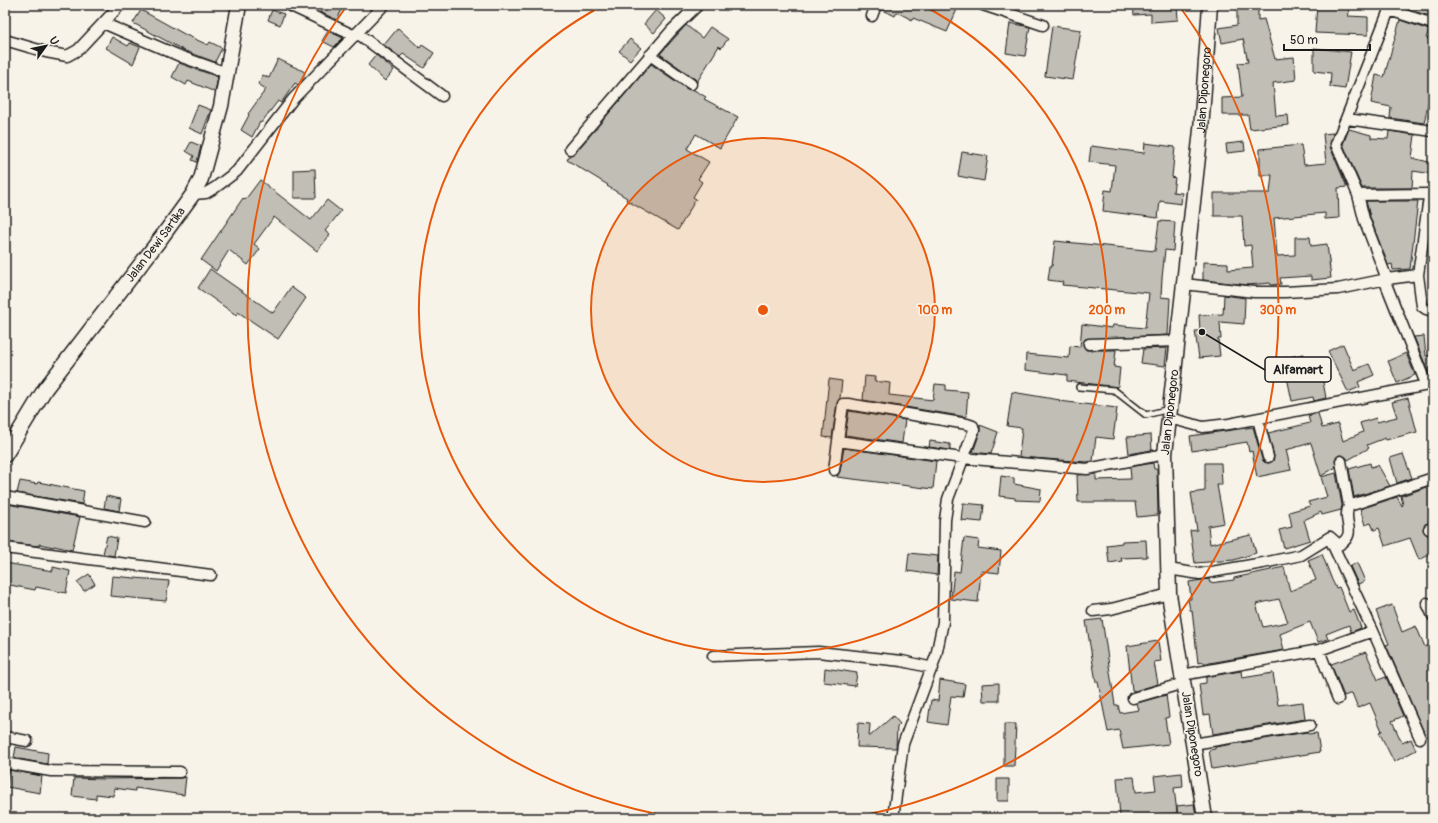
<svg xmlns="http://www.w3.org/2000/svg" width="1438" height="823" font-family="Pangolin,sans-serif">
  <style>
    .building { fill: #c0beb5; stroke: #1c1c1c; fill-rule: evenodd }
    .lines { fill: none; stroke-linecap: round; stroke-linejoin: round }
    .lane-casing { stroke: #1c1c1c; stroke-width: 8 }
    .street-casing { stroke: #1c1c1c; stroke-width: 13 }
    .secondary-casing { stroke: #1c1c1c; stroke-width: 17 }
    .lane { stroke: #f7f3e8; stroke-width: 5 }
    .street { stroke: #f7f3e8; stroke-width: 10 }
    .secondary { stroke: #f7f3e8; stroke-width: 14 }
    .ring { fill: none; stroke: #e8590c; stroke-width: 2 }
    .labels { text-anchor: middle; dominant-baseline: central; stroke-width: 3.5; stroke-linejoin: round; paint-order: stroke }
    .street-label { font-size: 12px; fill: #1c1c1c; stroke: #f7f3e8 }
    .centre { fill: #e8590c; stroke: #f7f3e8; stroke-width: 2 }
    .ring-label { font-size: 12px; text-anchor: middle; font-weight: bold; fill: #e8590c; stroke: #f7f3e8; stroke-width: 3.5; stroke-linejoin: round; paint-order: stroke }
    .leader { fill: none; stroke: #1c1c1c; stroke-width: 1.5 }
    .callout-dot { fill: #1c1c1c; stroke: #f7f3e8; stroke-width: 1.5 }
    .callout { fill: #f7f3e8; stroke: #1c1c1c; stroke-width: 1.5 }
    .callout-label { font-size: 13px; text-anchor: middle; font-weight: bold; fill: #1c1c1c }
  </style>
  <rect width="100%" height="100%" fill="#f7f3e8"/>
  <filter id="ink" filterUnits="userSpaceOnUse"><feTurbulence type="fractalNoise" baseFrequency=".025" numOctaves="2"/><feDisplacementMap in="SourceGraphic" scale="8" xChannelSelector="R" yChannelSelector="G"/><feConvolveMatrix kernelMatrix="1 2 1 2 8 2 1 2 1" color-interpolation-filters="sRGB"/></filter>
  <g filter="url(#ink)">
    <!-- building -->
    <path class="building" d="M323,5H337L343,7L337,20L320,12Z
      M882,5H959L947,32L913,18L912,20L897,12L895,16L881,9Z
      M1133,5H1177L1178,20L1151,22V14L1134,15Z
      M1237,5H1258V20L1264,19L1275,59L1294,57L1296,80L1273,83L1276,116L1288,115L1289,125L1250,129L1248,115H1222V98L1242,97L1238,63L1248,62L1243,39L1222,43L1219,28L1237,25Z
      M1317,5H1351L1348,16L1368,17V35L1315,33Z
      M1397,5H1433V17L1397,6Z
      M141,10L186,35L208,45L210,42L222,48L215,62L185,51L133,23Z
      M272,10L284,14L280,25L268,20Z
      M656,10L666,19L654,33L644,24Z
      M1400,20L1429,30L1426,38L1433,41V90L1431,99H1429L1424,123L1390,118L1391,107L1371,103L1376,75L1384,77Z
      M1010,23L1030,27L1025,56L1006,53Z
      M686,25L702,38L710,27L728,39L721,48L719,46L697,82L695,79L660,54Z
      M1052,26L1081,30L1073,80L1045,76Z
      M398,28L420,48L422,45L434,53L424,68L403,54L400,57L384,45Z
      M328,31L343,38L334,47L322,41Z
      M112,37L128,46L130,43L140,47L133,64L106,48Z
      M630,39L641,48L630,60L619,51Z
      M1314,48L1351,52L1345,89L1330,87L1331,73L1314,71Z
      M376,55L394,70L385,81L368,65Z
      M278,59L305,72L301,82L298,85L295,83L281,103L278,101L261,123L260,122L252,137L241,130L249,115L248,114L266,89L258,84L263,75L269,78Z
      M179,63L218,77L215,92L188,81L186,85L172,77Z
      M651,64L687,89L694,90L706,97L704,99L738,117L720,148L696,134L687,149L709,162L698,179L702,182L693,197L696,199L678,230L626,200L627,198L607,186L608,185L567,160L570,155L575,153Z
      M198,105L211,110L202,134L189,128Z
      M1349,129L1371,135V138L1388,139L1389,131L1415,135L1412,158L1433,163V174L1413,171L1412,188H1362L1343,144Z
      M1333,133L1330,147L1347,187L1338,188L1339,218L1325,219V213L1274,218L1277,256L1295,255V237H1310L1311,246L1327,244L1331,278L1311,280V276L1280,278L1281,284L1271,285L1270,283L1248,285L1203,280V262L1228,263V270L1253,268L1251,245L1244,246L1242,216H1214V193H1270L1272,175H1260V149L1301,145L1304,165L1326,163L1323,134Z
      M191,142L201,146L197,162L192,160L194,156L186,151Z
      M1244,142L1245,151L1227,153L1226,144Z
      M1145,143L1175,147L1172,177L1175,178L1173,192L1182,193L1181,204L1160,201L1158,218L1103,211L1105,190L1112,191L1115,165L1089,162L1091,146L1144,153Z
      M962,152L988,156L984,181L958,176Z
      M315,169L316,198H294V170Z
      M260,180L311,220L327,200L341,211L325,231L330,235L317,251L274,217L254,244L260,249L248,265L229,250L216,271L201,260L243,198L245,200Z
      M1366,201H1418L1410,269L1393,270L1392,264L1388,265L1370,217Z
      M1159,221L1175,222L1173,251L1165,250L1162,278L1161,297L1170,298L1168,335L1085,339L1083,345L1086,350H1116L1114,367L1120,368L1118,387L1067,381V375L1025,370L1026,354L1069,358L1070,346L1080,347L1082,324L1112,328L1113,325L1145,328L1149,293L1062,285L1063,282L1048,280L1050,266H1052L1055,241L1155,251Z
      M210,269L273,313L291,287L306,298L278,339L238,312L236,315L198,288Z
      M1224,295L1245,298L1244,324L1220,322L1221,339H1218L1220,356L1199,358L1195,331H1200L1199,315L1223,314Z
      M1424,336L1426,356L1433,355V375L1430,376L1414,337Z
      M1343,344L1354,370L1369,364L1374,375L1358,382L1360,387L1348,392L1328,351Z
      M1167,348L1165,366L1141,363L1143,349Z
      M1406,353L1415,375L1397,383L1388,361Z
      M1304,354L1308,374L1321,371L1326,398L1314,401L1313,397L1292,401L1283,358Z
      M865,376L875,377L874,381L890,383L889,395L933,400L935,384L946,385V390L968,392L966,417L863,400Z
      M829,379L842,381L840,398L837,403L832,438L823,437Z
      M1012,392L1060,400L1059,401L1117,408L1113,439L1096,437L1093,461L1087,462L1019,457L1022,428L1007,426Z
      M1408,398L1417,432L1386,440L1385,438L1367,445L1369,448L1348,460L1346,457L1339,455L1335,459L1336,467L1321,476L1311,443L1286,450L1291,470L1257,477L1252,451L1249,452L1247,442L1192,451L1190,436L1253,427L1262,459L1264,462L1269,463L1273,461L1274,456L1268,433L1310,423L1308,416L1318,413L1322,428L1338,424L1343,441L1363,432L1360,423L1376,418L1377,422L1397,417L1392,402Z
      M849,411L905,420L902,443L845,435Z
      M980,425L998,432L991,454L973,452L980,432Z
      M1151,435L1152,450L1129,454L1127,437Z
      M930,441L950,444V450L929,447Z
      M844,448L936,461L933,489L837,477L840,471Z
      M1403,454L1412,478L1397,483L1390,458Z
      M1153,463L1154,469H1157L1158,515L1137,517L1135,502H1078L1077,475L1096,474V480L1131,479L1130,467Z
      M1205,463H1221L1222,485H1217L1224,523L1208,526L1210,544L1251,535L1256,553L1234,560L1195,563L1190,531L1197,530L1191,493L1205,491Z
      M1370,463L1371,467L1378,465L1390,486L1354,497L1349,469Z
      M1336,473L1342,505L1341,510L1322,515L1321,512L1304,520L1310,540L1284,548L1279,530L1292,527L1289,512L1310,506L1308,502L1327,497L1321,477Z
      M1001,476L1014,478V484L1041,489L1040,501L1015,500V498L999,496Z
      M20,481L37,484L38,482L84,491L82,504L17,493Z
      M1433,485V522L1425,524L1423,530L1427,535H1433V553L1419,560L1410,538L1385,546L1379,528L1374,530L1371,523L1365,525L1360,509L1397,497L1402,506L1403,505L1401,496Z
      M106,496L121,499L119,511L104,508Z
      M963,503L984,505L982,522L961,520Z
      M7,504L80,517L72,550L54,546V547L39,544V546L5,542V512Z
      M107,536L117,538L114,556L103,554Z
      M964,538L979,540L978,548L1001,551L999,573L981,571L978,602L951,599L954,571L960,572Z
      M1146,540L1147,557L1121,558L1122,561L1109,563L1107,545L1122,543V541Z
      M909,553L938,556L937,575L907,571Z
      M1322,554L1332,580L1336,588L1339,587L1349,612L1354,610L1361,628L1351,632L1349,625L1326,634L1328,639L1318,642L1310,622L1280,634L1284,650L1204,664V662L1198,663L1192,610H1190L1188,599H1191L1189,582L1209,579L1210,583L1234,580V578L1284,567L1290,591L1316,580L1308,560ZM1279,599L1288,622L1263,627L1256,604Z
      M5,563L53,571V567L70,571L66,593L36,587L35,590L5,584Z
      M1357,563L1365,581L1358,584L1350,566Z
      M89,574L95,584L84,591L77,582Z
      M112,576L169,581L166,601L110,596Z
      M1392,605L1402,632L1416,626L1425,647L1433,643V734L1426,737L1386,645L1389,644L1376,611Z
      M1102,619L1115,705H1118L1120,713L1139,710L1137,703L1166,695L1169,717L1165,718L1169,744L1123,749L1119,730L1108,732L1098,682H1096L1086,621Z
      M1158,641L1161,661L1154,662L1158,684L1135,691L1132,690L1127,646Z
      M1366,652L1378,680L1386,677L1403,716L1392,721L1402,743L1411,739L1416,750L1394,762L1379,732L1382,731L1370,703L1358,708L1352,693L1344,696L1331,664Z
      M825,668L857,673L855,686L824,682Z
      M1241,671L1242,678L1273,673L1278,705L1303,702L1305,719L1213,734L1210,714L1203,715L1199,684L1206,683V677Z
      M940,680L965,684L963,697L951,696L947,725L928,722L931,700L938,701Z
      M999,683V701H983L982,684Z
      M893,716L900,724L897,727L896,748L857,747L858,723L870,724L869,737Z
      M1004,724H1016L1014,766H1004Z
      M1307,732L1308,734L1317,733L1320,752L1212,769L1209,750L1215,749V747Z
      M16,747L48,753L47,764L14,758Z
      M9,770L42,776L40,793L7,787Z
      M1182,773L1183,787L1174,788L1177,813L1120,817L1117,778L1134,777L1136,792L1156,790L1154,776Z
      M186,777L184,795L135,788V791L114,788L113,796L96,794V799L72,796L74,778L103,779L180,778Z
      M997,779H1009V801H997Z
      M1194,804L1196,815L1178,817L1177,806Z"/>
    <g class="lines">
      <!-- lane casing -->
      <g class="lane-casing">
        <path id="lane" d="M1079,387L1114,390L1146,415L1169,409"/>
      </g>
      <!-- street casing -->
      <g class="street-casing">
        <path id="street" d="M289,5L355,36
          M983,5L1043,25
          M1389,10L1433,24
          M872,16L876,5
          M103,23L182,57L227,73
          M357,33L442,96
          M5,40L46,52L67,56L78,50L120,5
          M650,55L691,84
          M1347,119L1433,131
          M570,149L672,30L698,5
          M193,194L206,193L216,187L237,171L293,99L384,5
          M1418,275L1422,306L1426,309L1433,311
          M1384,279L1426,384
          M1387,279L1364,219L1358,195L1336,144L1391,5
          M1184,284L1254,292H1285L1338,289L1387,279L1418,275L1429,197L1428,194L1358,195
          M1089,344L1177,341
          M1169,418L1203,427L1229,424L1433,384
          M1258,419L1268,457
          M1341,461L1349,506
          M834,470L838,441
          M5,497L145,522
          M1429,529L1433,528
          M5,548L211,575
          M1168,569L1200,574L1263,563L1301,555L1330,537L1339,545C1359,533 1341,521 1349,506L1433,478
          M1427,603L1433,616
          M1093,611L1111,609L1169,594
          M1373,631L1420,738
          M1319,650L1338,699
          M713,656L818,652L902,661L933,668
          M1182,675L1319,650L1373,631L1330,539
          M1133,698L1184,683
          M5,737L27,741
          M1193,744L1310,725
          M5,763L51,771L180,772
          M893,818L903,744L936,656L943,622L945,520L948,499L974,430L973,426L967,424L848,404H843L838,441L962,458L1087,469L1165,454"/>
      </g>
      <!-- secondary casing -->
      <g class="secondary-casing">
        <g id="secondary">
          <path id="s1" d="M5,455L45,389L161,238L193,194L201,179L221,106L239,5"/>
          <path id="s2" d="M1205,818L1169,594L1165,454L1201,130L1210,5"/>
        </g>
      </g>
      <!-- lane -->
      <use href="#lane" class="lane"/>
      <!-- street -->
      <use href="#street" class="street"/>
      <!-- secondary -->
      <use href="#secondary" class="secondary"/>
    </g>
  </g>
  <!-- distance rings -->
  <circle cx="763" cy="310" r="172" fill="#e8590c" fill-opacity=".12"/>
  <g class="ring">
    <circle cx="763" cy="310" r="172"/>
    <path d="M924 6A344 344 0 1 1 602 6"/>
    <path d="M678 818A515 515 0 0 1 346 7M1180 7A515 515 0 0 1 848 818"/>
  </g>
  <g class="labels">
    <!-- street labels -->
    <g class="street-label">
      <text stroke="none"><textPath href="#s2" startOffset="733">Jalan Diponegoro</textPath></text>
      <text stroke="none"><textPath href="#s1" startOffset="259">Jalan Dewi Sartika</textPath></text>
      <text stroke="none"><textPath href="#s2" startOffset="409">Jalan Diponegoro</textPath></text>
      <text transform="translate(1192 734) rotate(81)">Jalan Diponegoro</text>
    </g>
  </g>
  <circle cx="763" cy="310" r="6" class="centre"/>
  <g class="ring-label">
    <text x="935" y="314">100 m</text>
    <text x="1107" y="314">200 m</text>
    <text x="1278" y="314">300 m</text>
  </g>
  <!-- callouts -->
  <path class="leader" d="M1202 332L1265 370"/>
  <circle class="callout-dot" cx="1202" cy="332" r="4"/>
  <rect class="callout" x="1265" y="357" width="66" height="25" rx="4"/>
  <g class="callout-label">
    <text x="1298" y="374">Alfamart</text>
  </g>
  <!-- margin -->
  <rect width="1438" height="823" fill="none" stroke="#f7f3e8" stroke-width="20"/>
  <rect x="10" y="10" width="1418" height="803" fill="none" stroke="#1c1c1c" stroke-width="1.5" filter="url(#ink)"/>
  <!-- north arrow -->
  <g transform="translate(46 46) rotate(57)" stroke="#f7f3e8" stroke-width="3" paint-order="stroke">
  <path d="M0-3L7 15L0 10L-7 15Z" fill="#1c1c1c"/>
  <text y="-6" font-size="11" font-weight="bold" text-anchor="middle" fill="#1c1c1c">U</text>
  </g>
  <!-- scale -->
  <path d="M1284 44v6h86v-6" fill="none" stroke="#1c1c1c" stroke-width="2"/>
  <text x="1290" y="44" font-size="12" fill="#1c1c1c" stroke="#f7f3e8" stroke-width="3" paint-order="stroke">50 m</text>
</svg>
